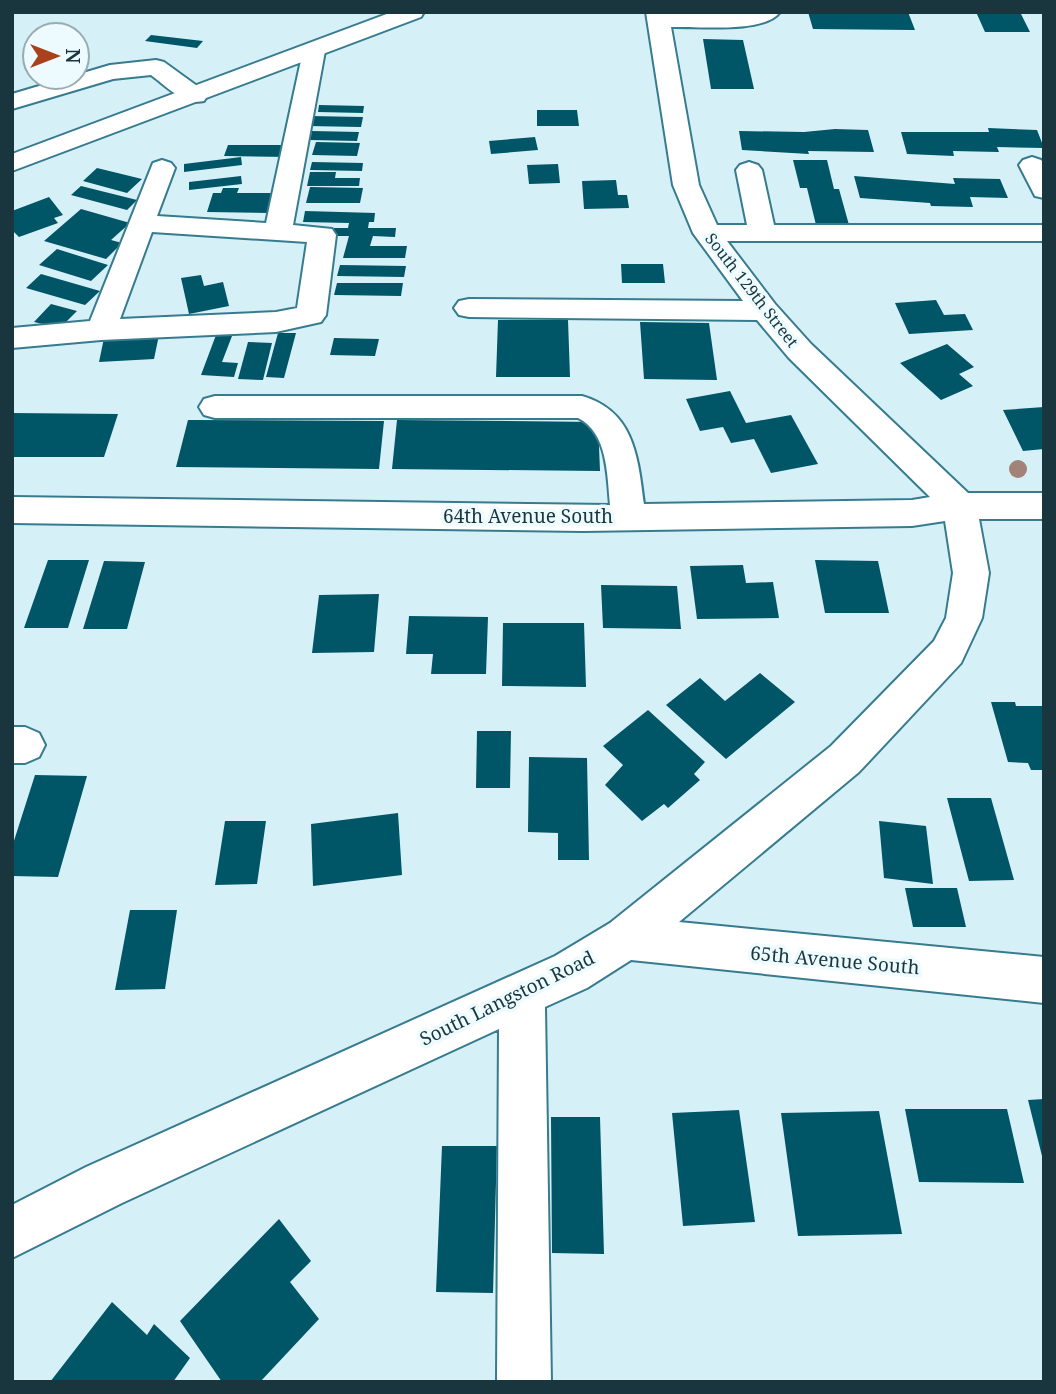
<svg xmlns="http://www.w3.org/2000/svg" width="1056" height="1394" font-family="'Noto Serif',serif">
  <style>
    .building { fill: #005567 }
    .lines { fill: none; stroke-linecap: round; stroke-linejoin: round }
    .minor-casing { stroke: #367b8e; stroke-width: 4 }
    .major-casing { stroke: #367b8e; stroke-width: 4 }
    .minor { fill: #fff; fill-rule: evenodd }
    .major { fill: #fff; fill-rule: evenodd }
    .tree { fill: #a28377 }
    .labels { text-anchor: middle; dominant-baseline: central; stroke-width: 7; stroke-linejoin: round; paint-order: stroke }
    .far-street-label { font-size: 16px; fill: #19363e; stroke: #edfbff }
    .street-label { font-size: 19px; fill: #19363e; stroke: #edfbff }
  </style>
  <rect width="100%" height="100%" fill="#d6f0f8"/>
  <!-- building -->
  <path class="building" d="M808,12H908L915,30L813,29Z
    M976,12H1020L1030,32H985Z
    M151,35L203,41L197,48L145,41Z
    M703,39L743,40L754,89H711Z
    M319,105L364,106L363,113L318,112Z
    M537,110H577L579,126H537Z
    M310,116L363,117L361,127L308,126Z
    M988,128L1037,130L1044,148L997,147L999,152L953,151L954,156L907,154L901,132H989Z
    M835,129L868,130L874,152L808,151L809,154L742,150L739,131L804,132Z
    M312,131L359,132L357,141L310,140Z
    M535,137L538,150L491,154L489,141Z
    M316,142L360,143L357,156L312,155Z
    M228,145H292L289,157L224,156Z
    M241,157L242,165L184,172V164Z
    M793,160H827L834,189H839L849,225H816L807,188H800Z
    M312,162L363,163L362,171L310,170Z
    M558,164L560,183L529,184L527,165Z
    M97,168L142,179L127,193L83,181Z
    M310,172H336L335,178H360L359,186H307Z
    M241,176L242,184L189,190V182Z
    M854,176L955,184L953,178L1000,179L1008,198L970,197L973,207L931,206L930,203L860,198Z
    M616,180L618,195H627L629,208L584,209L582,181Z
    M81,186L137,200L127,210L71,195Z
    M310,187L363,188L360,203H306Z
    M223,188H239L237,193H274L269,213L207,212L213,193H221Z
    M49,197L63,215L54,218L58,223L19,237L12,230V211Z
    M81,209L130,223L111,240L122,243L106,259L44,241Z
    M305,211L375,213L374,222H369L368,228H396L395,237L373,236L370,246H407L405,258H343L349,236H332L334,228H348L349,223L303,222Z
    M57,249L108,265L91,281L39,265Z
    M621,264H663L665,283H622Z
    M340,265L406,266L404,277L337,276Z
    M41,274L100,291L85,305L26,288Z
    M201,275L204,286L223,282L229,306L189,314L181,278Z
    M337,283H403L401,296L334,295Z
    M936,300L944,315L965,314L973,330L909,334L895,303Z
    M51,304L77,311L60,328L34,322Z
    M498,320H568L570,377H496Z
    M640,322L709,323L717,380L644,379Z
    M278,333H296L284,378L266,377Z
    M159,335L154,359L99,362L104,338Z
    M216,335L232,336L222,362L238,363L234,377L201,375Z
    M334,338L379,339L375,356L330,355Z
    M248,342L272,343L263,380L238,379Z
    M947,344L974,367L959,374L973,386L941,400L900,363Z
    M730,391L746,423L791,415L818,464L771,473L754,439L731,443L723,427L700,431L686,399Z
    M1044,407V449L1023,451L1003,410Z
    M12,413L118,414L104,457H12Z
    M188,420L384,421L379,469L176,467Z
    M397,420L598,422L600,471L392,469Z
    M48,560H89L68,628H24Z
    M815,560L878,561L889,613H825Z
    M104,561L145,562L127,629H83Z
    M743,565L746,583L773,582L779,618L697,619L690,566Z
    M601,585L677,586L681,629L603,628Z
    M379,594L374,652L312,653L319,595Z
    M409,616L488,617L486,674H431L433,654H406Z
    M503,623H584L586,687L502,686Z
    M760,673L795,702L726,759L666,705L700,678L725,701Z
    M991,702H1015L1016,706H1044V770H1031L1028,763L1008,762Z
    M648,710L705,762L694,774L700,780L668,808L664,804L642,821L605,785L623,765L603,746Z
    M477,731H511L510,788H476Z
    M529,757L587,758L589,860H558V833L528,832Z
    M35,775L87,776L58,877L12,876V847Z
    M947,798H991L1014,880L969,881Z
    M398,813L402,875L313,886L311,824Z
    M225,821H266L257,884L215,885Z
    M879,821L926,826L933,884L884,878Z
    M905,888H957L966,927H913Z
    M130,910H177L165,989L115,990Z
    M1044,1099V1160H1043L1028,1100Z
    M905,1109H1007L1024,1183L919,1182Z
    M739,1110L755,1222L683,1226L672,1113Z
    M879,1111L902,1234L798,1236L781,1113Z
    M551,1117H600L604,1254L552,1253Z
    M442,1146H497L493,1293L436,1292Z
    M279,1219L311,1261L290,1282L319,1319L260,1382H222L180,1321Z
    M112,1302L147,1335L154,1324L190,1358L173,1382H50Z"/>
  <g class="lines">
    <!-- minor casing -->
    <g class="minor-casing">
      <path id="minor" d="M646,12H780C764,34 696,26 671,27L699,185L717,225H747L736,170L740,165L749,162L758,165L762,170L774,225H1044V241H727L775,304L811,344L968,493H1044V519H979L989,573L982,618L961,663L859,772L679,922L1044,957V1003L631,960L587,988L545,1007L551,1382H497L499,1029L122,1203L12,1258V1205L86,1167L555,956L610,923L831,746L934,641L946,618L953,573L945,521L912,526L583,531L12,523V497L610,505C607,475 608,433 578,418H215L204,415L199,407L204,399L215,396H582C634,411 638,457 644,504L912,500L930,497L789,358L757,320L469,317L459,315L454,308L459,301L469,299L743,301L693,233L673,185Z
        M314,44L322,46L325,51L293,225L332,229L336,235L326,315L321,322L276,332L101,340L12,348V328L90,321L153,163L162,160L171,163L175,168L157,216L266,223L303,51L306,46ZM152,232L307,242L297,308L276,312L120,319Z
        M156,60L164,62L204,91L207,96L204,101C184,106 166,86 151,75L113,79L12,109V94L110,65Z
        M1032,157L1041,160L1044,163V198L1035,196L1019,165L1023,160Z
        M12,727H25L39,733L45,745L39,757L25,763H12Z"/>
    </g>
    <!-- major casing -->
    <g class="major-casing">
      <path id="major" d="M392,12H424L421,17L12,171V154Z"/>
    </g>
    <!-- minor -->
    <use href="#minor" class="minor"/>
    <!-- major -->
    <use href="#major" class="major"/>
  </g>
  <!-- trees -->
  <circle class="tree" cx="1018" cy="469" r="9"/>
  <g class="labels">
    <!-- far-street labels -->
    <g class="far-street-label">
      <text transform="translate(752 290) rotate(52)">South 129th Street</text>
    </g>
    <!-- street labels -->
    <g class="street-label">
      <text x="528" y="516">64th Avenue South</text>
      <text transform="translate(835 960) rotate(5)">65th Avenue South</text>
      <text transform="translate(507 998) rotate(-26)">South Langston Road</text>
    </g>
  </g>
  <!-- border -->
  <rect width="1056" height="1394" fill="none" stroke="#19363e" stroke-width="28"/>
  <!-- north arrow -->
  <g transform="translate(56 56) rotate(90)"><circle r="33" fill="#edfbff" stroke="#98acb2" stroke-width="2"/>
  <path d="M0-5L12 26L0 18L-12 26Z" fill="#a8411c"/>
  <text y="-10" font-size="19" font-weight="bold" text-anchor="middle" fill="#19363e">N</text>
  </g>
</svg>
